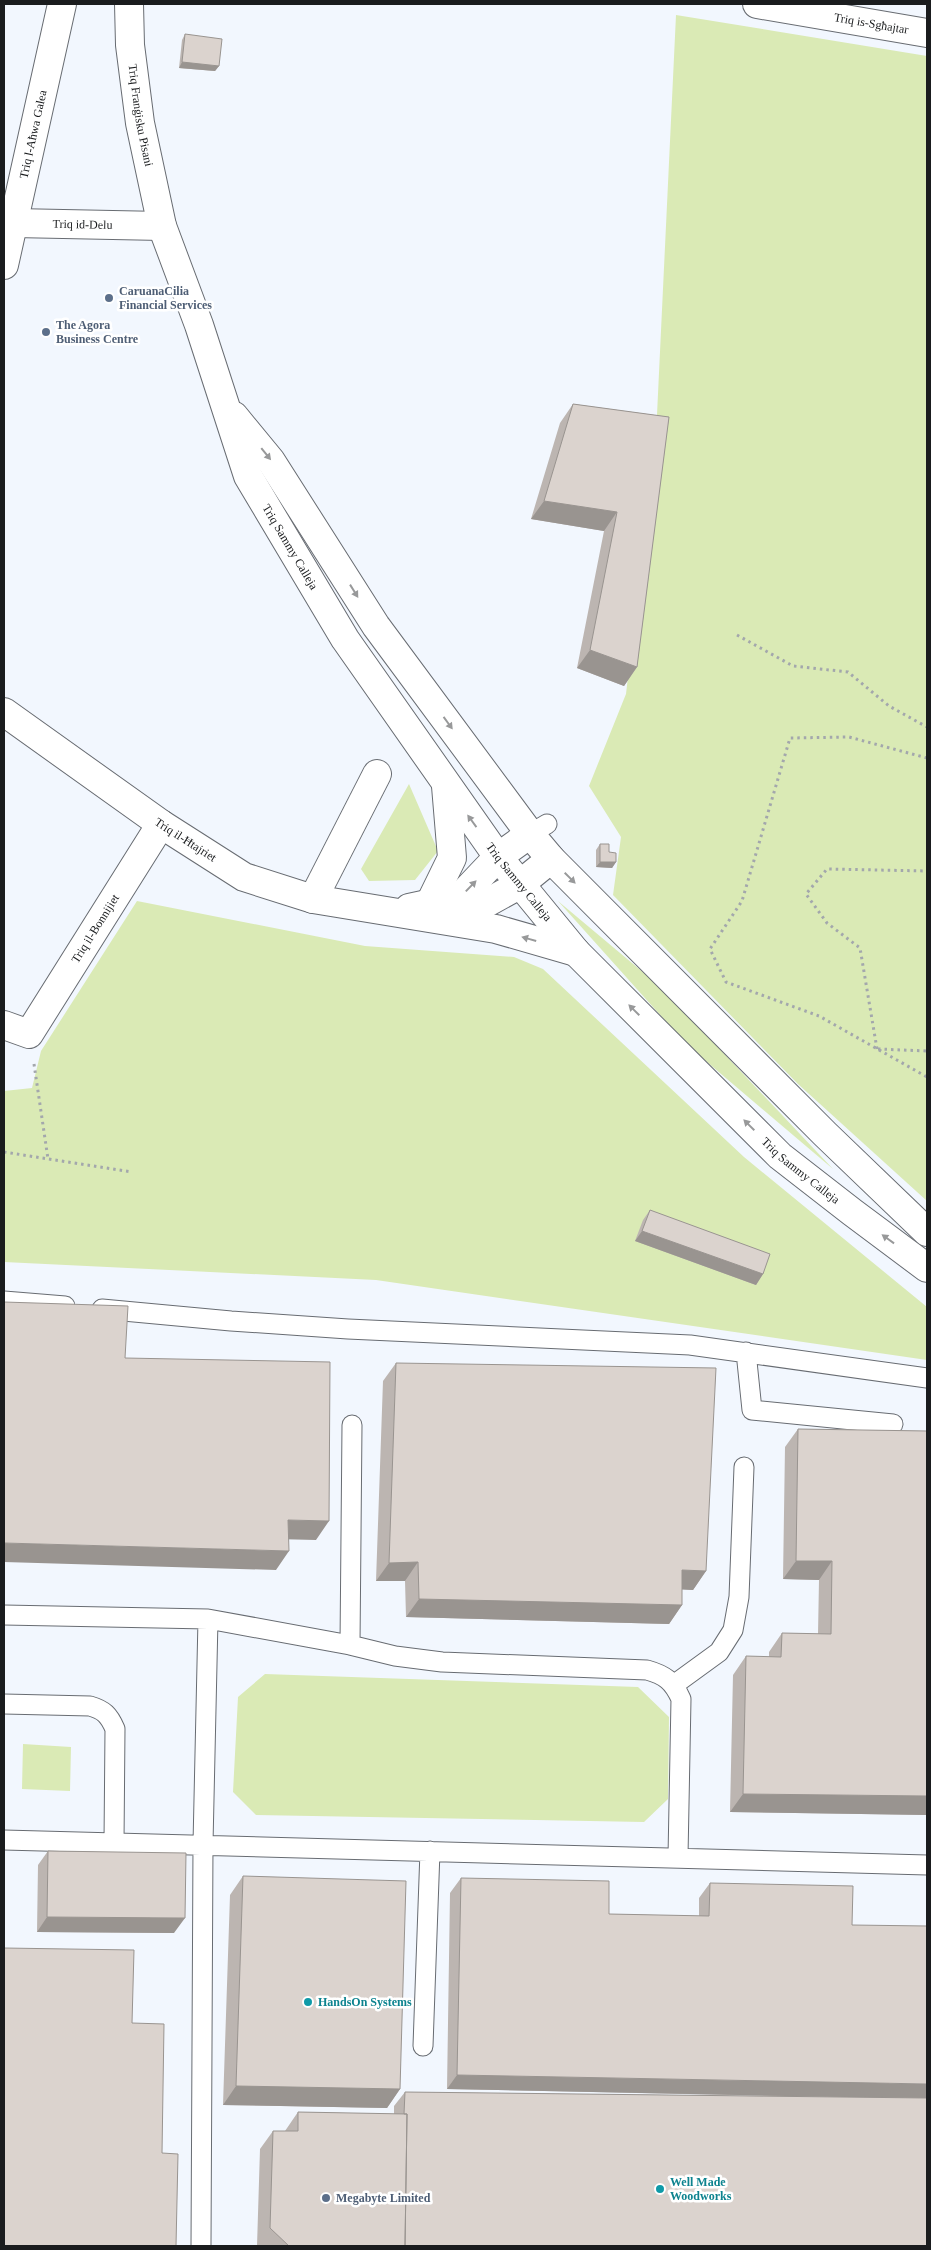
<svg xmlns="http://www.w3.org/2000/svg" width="931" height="2250" font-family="Georgia,serif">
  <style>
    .green { fill: #daeab5 }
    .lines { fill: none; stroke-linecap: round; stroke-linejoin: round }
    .service-casing { stroke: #686c72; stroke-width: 21 }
    .minor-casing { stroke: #686c72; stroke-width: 30 }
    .tertiary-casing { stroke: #686c72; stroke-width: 30 }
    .path { stroke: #a3a7ac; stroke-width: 3; stroke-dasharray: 2.5 4; stroke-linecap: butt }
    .service { stroke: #fff; stroke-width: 19 }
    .minor { stroke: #fff; stroke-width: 28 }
    .tertiary { stroke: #fff; stroke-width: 28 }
    .wall { fill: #bcb5b1 }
    .shaded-wall { fill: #999490 }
    .building { fill: #dbd3ce; stroke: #999490 }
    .oneway { fill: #98999a }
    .service-dot { fill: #5c6f8a; stroke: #fff; stroke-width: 2 }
    .culture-dot { fill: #0f9aa8; stroke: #fff; stroke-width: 2 }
    .labels { text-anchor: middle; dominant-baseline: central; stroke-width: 5; stroke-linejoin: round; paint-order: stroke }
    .street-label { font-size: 12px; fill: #1a1c1e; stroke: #fff }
    .service-label { font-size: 12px; font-weight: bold; fill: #4e5e75; stroke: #fff; text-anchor: start }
    .culture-label { font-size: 12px; font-weight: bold; fill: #0d838f; stroke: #fff; text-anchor: start }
  </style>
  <rect width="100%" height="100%" fill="#f2f7fe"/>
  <!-- green -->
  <path class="green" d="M676,15L927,56V1201L798,1084L613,895L621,837L589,786L626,694L656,436Z
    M409,784L438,851L415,880L369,881L361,869Z
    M137,901L365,946L514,957L543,969L744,1157L927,1307V1360L376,1280L4,1262V1091L32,1088L41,1051Z
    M558,901L663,989L833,1169L687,1045Z
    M265,1674L638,1687L669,1717L668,1799L644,1822L256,1815L233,1792L238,1697Z
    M23,1744L71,1747L70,1791L22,1789Z"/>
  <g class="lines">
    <!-- service casing -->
    <g class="service-casing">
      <path id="service" d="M530,834L547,824
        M4,1301L65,1306
        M102,1309L231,1321L348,1329L690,1345L927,1378
        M746,1352L752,1410L893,1424
        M4,1615L208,1619L350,1645L395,1656L442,1662L647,1670C665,1675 673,1681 681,1699L678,1857
        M350,1645L352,1425
        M675,1684L719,1652L733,1630L739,1597L744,1467
        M4,1704L90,1706C104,1710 109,1715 115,1729L114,1843
        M4,1840L927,1865
        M423,2046L430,1851
        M201,2246L203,1844L208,1619"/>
    </g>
    <!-- minor casing -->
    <g class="minor-casing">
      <g id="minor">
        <path id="s1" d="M757,4L927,33"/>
        <path id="s2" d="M4,220L14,223L162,226"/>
        <path id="s3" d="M4,265L62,4"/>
        <path id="s4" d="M4,712L161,824L244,877L313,899L496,929L576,952"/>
        <path d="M313,899L377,774"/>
        <path d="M430,903L452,858L446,786"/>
        <path d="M409,908L460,897L498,857L530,834"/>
        <path d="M444,918L472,911L519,885L551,859"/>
        <path id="s5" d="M4,1025L29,1034L161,824"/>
      </g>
    </g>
    <!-- tertiary casing -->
    <g class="tertiary-casing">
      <g id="tertiary">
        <path id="s6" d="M129,4L130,45L140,123L162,226L199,325L248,476L345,639L498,857L576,952L780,1156L852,1212L927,1268"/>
        <path d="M234,416L271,461L376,626L530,834L551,859L825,1134L927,1232"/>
      </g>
    </g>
    <!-- path -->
    <path class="path" d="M737,635L793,666L848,672L889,706L927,727
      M927,758L849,737L790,738L742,901L710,949L726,982L819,1016L927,1077
      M877,1049L860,948L827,923L806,894L827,869L927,871
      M878,1049L927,1051
      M34,1064L48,1159
      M4,1152L132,1172"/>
    <!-- service -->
    <use href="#service" class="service"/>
    <!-- minor -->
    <use href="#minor" class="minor"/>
    <!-- tertiary -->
    <use href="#tertiary" class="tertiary"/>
  </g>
  <!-- wall -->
  <path class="wall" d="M185,34L219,66L215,71L179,68L182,40Z
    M573,404L669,417L637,667L624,686L577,668L604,531L531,519L560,423Z
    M600,844L609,852L616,862L612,868L596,867V850Z
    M650,1210L763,1274L756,1285L635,1241L643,1220Z
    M396,1363L706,1571L693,1590L682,1589V1605L669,1624L406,1617L405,1581H376L383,1381Z
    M798,1429L927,1431V1815L730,1812L733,1675L746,1656L769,1657V1652L782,1633L818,1634L819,1580L783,1579L785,1447Z
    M48,1851L174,1933L37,1932L38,1865Z
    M243,1876L400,2089L387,2108L223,2105L230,1895Z
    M461,1878L609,1914L699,1916V1898L710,1883L852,1925L927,2246H257L260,2149L273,2131H285L298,2112L394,2114V2106L405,2092L771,2096L447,2089L450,1893Z"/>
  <!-- shaded-wall -->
  <path class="shaded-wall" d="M182,62L219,66L215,71L179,68Z
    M544,501L617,512L604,531L531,519Z
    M590,650L637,667L624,686L577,668Z
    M600,862H616L612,868L596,867Z
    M642,1231L763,1274L756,1285L635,1241Z
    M288,1520L329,1521L316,1540L275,1539Z
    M4,1543L289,1551L276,1570L4,1562Z
    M796,1561H832L819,1580L783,1579Z
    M418,1562L405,1581H376L389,1563Z
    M682,1570L706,1571L693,1590L669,1589Z
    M419,1599L682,1605L669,1624L406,1617Z
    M743,1794L927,1796V1815L730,1812Z
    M47,1917L185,1918L174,1933L37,1932Z
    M457,2075L927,2084V2099L447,2089Z
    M236,2086L400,2089L387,2108L223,2105Z"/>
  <!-- building -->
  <path class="building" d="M185,34L222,39L219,66L182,62Z
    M573,404L669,417L637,667L590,650L617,512L544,501Z
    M600,844H609V852L616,853V862H600Z
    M650,1210L770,1254L763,1274L642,1231Z
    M4,1302L128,1306L125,1358L330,1362L329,1521L288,1520L289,1551L4,1543Z
    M396,1363L716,1368L706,1571L682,1570V1605L419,1599L418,1562L389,1563Z
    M798,1429L927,1431V1796L743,1794L746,1656L781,1657L782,1633L831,1634L832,1561H796Z
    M48,1851L186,1853L185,1918L47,1917Z
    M243,1876L406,1881L400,2089L236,2086Z
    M461,1878L609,1881V1914L709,1916L710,1883L853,1886L852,1925L927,1926V2084L457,2075Z
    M4,1948L134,1950L132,2023L164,2024L162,2153L178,2154L176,2246H4Z
    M405,2092L927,2098V2246H405L407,2114H404Z
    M298,2112L407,2114L405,2246H289L270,2228L273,2131H298Z"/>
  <!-- one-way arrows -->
  <defs><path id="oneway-solid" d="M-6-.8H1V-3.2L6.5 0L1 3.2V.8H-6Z" transform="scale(1.25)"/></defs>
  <g class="oneway">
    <use href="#oneway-solid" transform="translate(266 454) rotate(51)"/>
    <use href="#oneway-solid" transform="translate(354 591) rotate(58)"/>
    <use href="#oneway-solid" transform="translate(448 723) rotate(54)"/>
    <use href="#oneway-solid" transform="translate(472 821) rotate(-126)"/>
    <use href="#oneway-solid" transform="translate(570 878) rotate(45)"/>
    <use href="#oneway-solid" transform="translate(471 886) rotate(-46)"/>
    <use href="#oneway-solid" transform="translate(529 939) rotate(-164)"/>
    <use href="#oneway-solid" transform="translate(634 1010) rotate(-135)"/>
    <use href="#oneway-solid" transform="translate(749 1125) rotate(-135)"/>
    <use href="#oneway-solid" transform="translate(888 1239) rotate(-144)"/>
  </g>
  <!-- markers -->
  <g class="service-dot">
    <circle cx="109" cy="298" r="5"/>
    <circle cx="46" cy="332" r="5"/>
    <circle cx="326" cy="2198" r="5"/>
  </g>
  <g class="culture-dot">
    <circle cx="308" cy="2002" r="5"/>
    <circle cx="660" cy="2189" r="5"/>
  </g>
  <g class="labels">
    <!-- street labels -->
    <g class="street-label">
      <text stroke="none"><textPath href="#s1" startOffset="116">Triq is-Sgħajtar</textPath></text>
      <text stroke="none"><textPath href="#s6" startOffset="112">Triq Franġisku Pisani</textPath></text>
      <text stroke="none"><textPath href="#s3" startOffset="134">Triq l-Aħwa Galea</textPath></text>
      <text stroke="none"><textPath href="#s2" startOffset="79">Triq id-Delu</textPath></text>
      <text stroke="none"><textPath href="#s6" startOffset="572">Triq Sammy Calleja</textPath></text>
      <text stroke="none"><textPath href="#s4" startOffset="222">Triq il-Ħtajriet</textPath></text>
      <text stroke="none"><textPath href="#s6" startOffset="978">Triq Sammy Calleja</textPath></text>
      <text stroke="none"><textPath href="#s5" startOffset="151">Triq il-Bonnijiet</textPath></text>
      <text stroke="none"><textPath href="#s6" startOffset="1382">Triq Sammy Calleja</textPath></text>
    </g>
    <!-- service labels -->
    <g class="service-label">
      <text x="119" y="291">CaruanaCilia<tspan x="119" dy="14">Financial Services</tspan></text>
      <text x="56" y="325">The Agora<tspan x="56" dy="14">Business Centre</tspan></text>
      <text x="336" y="2198">Megabyte Limited</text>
    </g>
    <!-- culture labels -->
    <g class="culture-label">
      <text x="318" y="2002">HandsOn Systems</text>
      <text x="670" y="2182">Well Made<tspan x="670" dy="14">Woodworks</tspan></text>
    </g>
  </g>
  <!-- border -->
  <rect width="931" height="2250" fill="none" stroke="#1a1c1e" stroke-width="10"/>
</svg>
